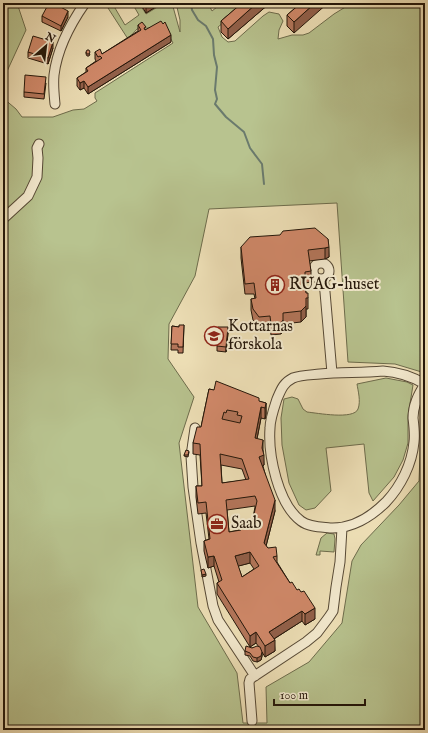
<svg xmlns="http://www.w3.org/2000/svg" width="428" height="733" font-family="'IM FELL English',serif">
  <style>
    .green { fill: #b8c38f; stroke: #6d6c4c }
    .lines { fill: none; stroke-linecap: round; stroke-linejoin: round }
    .stream { stroke: #6a7a6d; stroke-width: 2 }
    .minor-casing { stroke: #554835; stroke-width: 11 }
    .minor { stroke: #f5ecd1; stroke-width: 9 }
    .wall { fill: #b4765b; stroke: #221509; fill-rule: evenodd }
    .shaded-wall { fill: #92604a; stroke: #221509 }
    .building { fill: #d1896a; stroke: #221509; fill-rule: evenodd }
    .labels { text-anchor: middle; dominant-baseline: central; stroke-width: 4; stroke-linejoin: round; paint-order: stroke }
    .poi-label { font-size: 16px; fill: #221509; stroke: #f5ecd1; text-anchor: start }
  </style>
  <rect width="100%" height="100%" fill="#efe1b8"/>
  <filter id="stains"><feTurbulence type="fractalNoise" baseFrequency=".005" numOctaves="4"/><feColorMatrix values="0 0 0 0 .2 0 0 0 0 .09 0 0 0 0 .02 0 0 0 .5 -.17"/></filter>
  <radialGradient id="worn" r=".72"><stop offset=".6" stop-color="#630" stop-opacity="0"/><stop offset="1" stop-color="#630" stop-opacity=".3"/></radialGradient>
  <!-- green -->
  <path class="green" d="M3,3H17L26,30L3,80Z
    M132,3H139L146,14L164,3H172L180,32V20L176,3H208L212,11L222,3H247L218,27L222,37L228,42L235,41L263,16L269,12L279,14L283,21L279,30L278,39L292,35H303L309,33L334,14L347,6L348,3H425V373L395,364L348,362L337,203L209,209L195,276L169,324L168,359L194,397L179,443L198,607L237,673L243,723H267L266,687L309,662L342,623L352,561L361,545L399,505L419,481L422,400L425,376V730H3V622C7,609 8,594 3,581V511L6,495L3,488V98L16,109L22,117H53L73,110L84,109L97,101L95,98V93L173,43L165,28C159,29 141,27 137,29C134,32 131,36 128,39L108,8L117,5L115,8L125,25L139,15Z
    M386,378L407,382L413,385L408,416V443L403,460L394,477L373,501L369,493L364,444L326,448L331,491L315,508L306,510L299,505L289,483L282,445L281,418L284,399L292,397L298,399L303,409L307,412C317,413 354,420 358,409C361,401 358,391 357,384Z
    M327,533L334,534L335,539L334,552L320,551V555H316L321,538Z"/>
  <g class="lines">
    <!-- stream -->
    <path class="stream" d="M191,3L192,10L198,20L206,26L213,39L214,55L217,67L215,90L217,99L215,104L226,117L244,132L250,148L262,164L264,184"/>
    <!-- minor casing -->
    <g class="minor-casing">
      <path id="minor" d="M55,104C54,94 53,85 54,75C57,50 71,23 85,3
        M3,219L28,196L37,177L38,158L37,148L39,144
        M313 271a8 8 0 1 1 16 0a8 8 0 1 1-16 0Z
        M323,279L325,292L332,373
        M383,371C399,372 411,376 425,384C418,395 413,405 413,418C414,426 415,434 414,442C412,464 401,486 386,502C371,517 351,529 330,528C320,527 309,527 301,521C278,504 268,455 270,428C270,419 274,408 277,399C281,390 283,383 293,378C301,375 311,375 320,374C341,372 362,373 383,371Z
        M195,428L191,456L193,487L201,543L213,606L218,620L255,676
        M252,721L249,683L250,679L306,642L317,633L329,617L333,611L336,587L340,562L342,528"/>
    </g>
    <!-- minor -->
    <use href="#minor" class="minor"/>
  </g>
  <!-- wall -->
  <path class="wall" d="M140,3H162L146,13Z
    M242,3H270L228,39L221,32V21Z
    M301,3L294,33L287,26V15Z
    M42,16L68,17L61,31L42,22Z
    M138,25L146,30L171,42L88,94L84,88L80,90L77,86V78L86,72V68L96,61L95,59V52L102,54L138,31Z
    M53,48L48,64L28,58V52Z
    M86,52L90,54L89,56H87L86,54Z
    M46,83L44,99L24,97V92Z
    M328,239L329,257L325,259L309,261L311,271V282L305,283L306,293L308,298V309H306V317L301,322L283,324V331L281,334L271,335L270,326L259,328L253,320L251,310V299H255L254,294H245L241,258V247Z
    M184,325L183,353H178V350H171L172,326L179,327Z
    M228,333L226,352L217,351V346Z
    M209,389L266,403V414L265,419L261,418L257,439L263,451L264,465L263,466L275,511L266,546L268,548L277,556V562L290,583L315,619L305,625L302,621L274,639L275,651L265,657L262,652V656L261,660L257,662L253,661L250,656L245,655V651L252,648L259,647L256,643L250,647L217,594V583L219,582L214,566L208,568L204,551V541L209,539L206,513L198,514L196,497V486H202L200,455L193,454V443L201,427ZM221,465L242,469L246,480L222,483ZM255,506V507L252,523L240,526V530L229,532L227,510ZM250,563L254,569L242,577L238,566Z
    M189,452L188,457L184,456V455Z"/>
  <!-- shaded-wall -->
  <path class="shaded-wall" d="M153,3H162L146,13V7Z
    M257,3H270L228,39V29Z
    M315,3H328L294,33V22Z
    M68,11V17L61,31V26Z
    M171,35V42L88,94V87Z
    M53,42V48L48,64V58Z
    M84,81V88L80,90V83Z
    M329,247V257L325,259V248Z
    M306,306V317L301,322V311Z
    M283,320V331L281,334V323Z
    M228,327V333L226,352V347Z
    M266,403V414L265,419V408Z
    M261,407V418L255,449V438Z
    M263,440V451L262,455H264V465L259,467V457Z
    M275,500V511L264,554V543Z
    M250,552V563L235,567V556Z
    M214,556V566L208,568V557Z
    M206,574V576L202,577V575Z
    M315,608V619L305,625V614Z
    M302,611V621L269,642V632Z
    M256,632V643L250,647V636Z
    M275,640V651L265,657V646Z
    M262,652V656L261,660L257,662V658Z"/>
  <!-- building -->
  <path class="building" d="M49,3H53L68,11L61,26L42,16Z
    M144,3H153L146,7Z
    M242,3H257L228,29L221,21Z
    M301,3H315L294,22L287,15Z
    M161,21L163,24L165,22L171,35L88,87L84,81L80,83L77,78L88,71L86,68L102,58L100,56L98,57L95,52L100,49L102,54L141,30L138,25L142,22L146,27L144,28L145,30Z
    M33,36L53,42L48,58L28,52Z
    M87,50H89L90,52L89,54H87L86,52Z
    M25,75L46,77L44,94L24,92Z
    M315,228L328,239L329,247L325,248L308,250L311,271L305,272V276L302,277L303,281H304L306,293H308V298H306V306L301,311L283,313V320L281,323L271,324L270,316L259,317L253,309L251,299L256,298L254,283L245,284L241,247L250,237L280,235L283,231Z
    M179,325H184L183,347H178V344H171L172,326L179,327Z
    M218,327H228L226,347L217,346Z
    M216,381L259,398V401L266,403L265,408L261,407L255,438L263,440L262,448L264,455L259,457L275,500L264,543L268,548L276,547L277,556L273,557L290,583L292,582L297,590L299,589L301,592L304,591L315,608L305,614L302,611L269,632L275,640L265,646L256,632L250,636L217,583L222,580L214,556L208,557L204,541L210,539L206,502L198,503L196,486H202L200,444L193,443L197,427H201L209,389L214,390ZM227,410L238,412L237,415L242,416L240,423L222,419L224,412L226,413ZM220,454L242,459L249,479L222,483ZM255,496L257,501L252,523L240,526L241,530L229,532L226,500ZM250,552L259,566L242,577L235,556Z
    M186,450L189,451L188,455H184Z
    M204,569L206,574L202,575L201,570Z
    M246,646L252,648L257,646L260,647L262,652L261,656L257,658L253,657L250,653L245,651Z"/>
  <!-- icons -->
  <defs>
    <g id="building-ring" transform="scale(1)"><circle r="9.5" fill="#f5ecd1" stroke="#8f2418" stroke-width="1.5"/><path d="M-4-6H4V6H1V3H-1V6H-4ZM-2.5-4.3h1.7v1.8h-1.7ZM.8-4.3h1.7v1.8H.8ZM-2.5-1h1.7V.8h-1.7ZM.8-1h1.7V.8H.8Z" fill="#8f2418"/></g>
    <g id="school-ring" transform="scale(1)"><circle r="9.5" fill="#f5ecd1" stroke="#8f2418" stroke-width="1.5"/><path d="M0-5L7-2L0 1L-7-2ZM-4 1L0 2.5L4 1V4Q0 6-4 4Z" fill="#8f2418"/></g>
    <g id="office-ring" transform="scale(1)"><circle r="9.5" fill="#f5ecd1" stroke="#8f2418" stroke-width="1.5"/><path d="M-6-3h4V-5.5h4V-3h4V5H-6ZM-1-4.5V-3h2v-1.5ZM-6 0V1H6V0Z" fill="#8f2418"/></g>
  </defs>
  <g fill-rule="evenodd">
    <use href="#building-ring" x="275" y="285"/>
    <use href="#school-ring" x="214" y="336"/>
    <use href="#office-ring" x="217" y="524"/>
  </g>
  <g class="labels">
    <!-- poi labels -->
    <g class="poi-label">
      <text x="289" y="285">RUAG-huset</text>
      <text x="228" y="327">Kottarnas<tspan x="228" dy="18">förskola</tspan></text>
      <text x="231" y="524">Saab</text>
    </g>
  </g>
  <!-- margin -->
  <rect width="428" height="733" fill="none" stroke="#efe1b8" stroke-width="16"/>
  <rect x="4" y="4" width="420" height="725" fill="none" stroke="#221509" stroke-width="2"/>
  <rect x="8" y="8" width="412" height="717" fill="none" stroke="#221509"/>
  <!-- north arrow -->
  <g transform="translate(46 46) rotate(28)" stroke="#f5ecd1" stroke-width="3" paint-order="stroke">
  <path d="M0-3L7 15L0 10L-7 15Z" fill="#221509"/>
  <text y="-6" font-size="11" font-weight="bold" text-anchor="middle" fill="#221509">N</text>
  </g>
  <!-- scale -->
  <path d="M274 699v6h91v-6" fill="none" stroke="#221509" stroke-width="2"/>
  <text x="280" y="699" font-size="12" fill="#221509" stroke="#f5ecd1" stroke-width="3" paint-order="stroke">100 m</text>
  <rect width="100%" height="100%" filter="url(#stains)"/>
  <rect width="100%" height="100%" fill="url(#worn)"/>
</svg>
